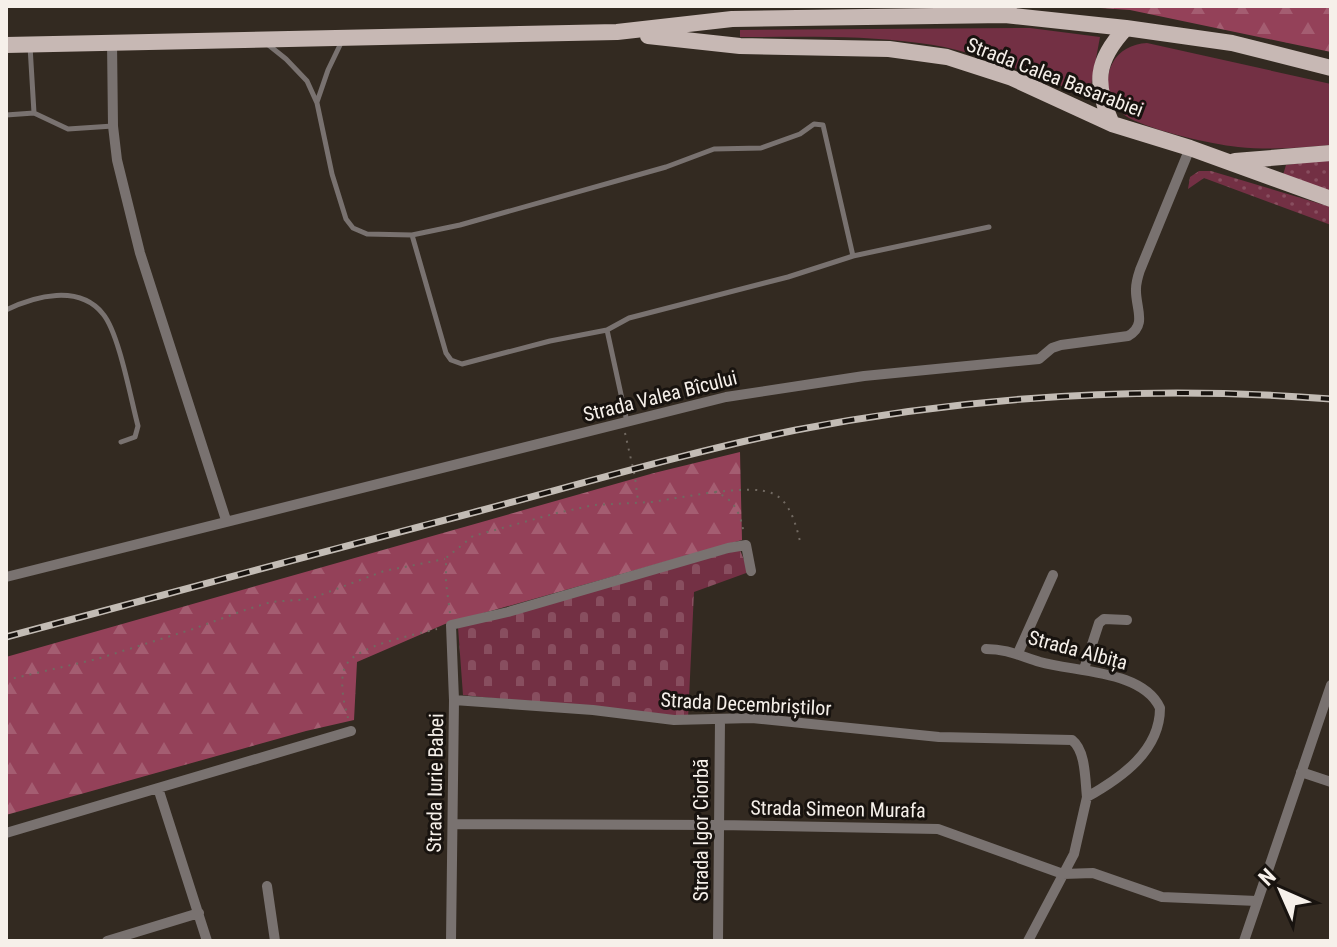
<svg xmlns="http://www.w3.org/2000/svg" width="1337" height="947" font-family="'Roboto Condensed',sans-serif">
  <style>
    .green { fill: #733044 }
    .forest { fill: url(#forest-firs) }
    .cemetery { fill: url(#cemetery-stones) }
    .garden { fill: url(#garden-dots) }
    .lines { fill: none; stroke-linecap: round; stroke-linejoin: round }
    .path { stroke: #716961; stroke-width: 2; stroke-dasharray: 2 6; stroke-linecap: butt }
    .service { stroke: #797270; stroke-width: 5 }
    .minor { stroke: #797270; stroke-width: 10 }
    .primary { stroke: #c7b8b4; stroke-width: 16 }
    .rail-casing { stroke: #c3bcb5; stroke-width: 7 }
    .rail { stroke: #18130f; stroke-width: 4; stroke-dasharray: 12; stroke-linecap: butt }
    .labels { text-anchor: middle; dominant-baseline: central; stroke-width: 6; stroke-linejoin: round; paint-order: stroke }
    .street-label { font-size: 20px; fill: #f6f0ea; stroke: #18130f }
  </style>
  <defs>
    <pattern id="forest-firs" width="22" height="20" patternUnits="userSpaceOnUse" patternTransform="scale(2)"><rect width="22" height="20" fill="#944159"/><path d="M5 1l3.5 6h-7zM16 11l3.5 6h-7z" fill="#a45d71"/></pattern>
    <pattern id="cemetery-stones" width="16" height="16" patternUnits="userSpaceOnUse" patternTransform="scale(2)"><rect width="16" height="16" fill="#733044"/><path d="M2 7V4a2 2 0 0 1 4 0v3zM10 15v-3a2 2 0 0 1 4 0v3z" fill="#884e5f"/></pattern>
    <pattern id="garden-dots" width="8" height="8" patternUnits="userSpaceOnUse" patternTransform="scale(2)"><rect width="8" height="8" fill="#733044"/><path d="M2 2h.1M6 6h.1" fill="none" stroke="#884e5f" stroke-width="1.8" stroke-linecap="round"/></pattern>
  </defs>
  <rect width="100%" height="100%" fill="#332a21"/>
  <!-- green -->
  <path class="green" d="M1030,28L1100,37L1089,97C1034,76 978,50 919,43C860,35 800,37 740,37V30Z
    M1147,43L1331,84V145C1300,148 1269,150 1238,147C1210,144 1154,131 1129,118C1111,108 1102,83 1112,64C1119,50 1132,44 1147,43Z"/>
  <!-- forest -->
  <path class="forest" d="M1071,6H1331V52L1130,10Z
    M740,452L742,540L445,624L357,662L354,720L306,731L6,815V657L654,473Z"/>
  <!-- cemetery -->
  <path class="cemetery" d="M740,550L749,572L694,592L688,719L463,695L458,627L647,572Z"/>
  <!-- garden -->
  <path class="garden" d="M1331,159V193L1283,175L1286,165Z
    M1199,171H1211L1331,207V225L1204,178L1188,189L1190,177Z"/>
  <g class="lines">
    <!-- path -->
    <path class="path" d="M625,433L635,477L638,501
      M715,492C771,487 788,485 801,546
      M450,613L446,583V558L473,536L557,513L594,505L652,502L714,492C735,498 741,515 744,535
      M6,680L97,659L193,629L245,610L271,602L310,599L384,571L445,559
      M348,718C344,704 339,681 345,667C355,645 415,635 437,629"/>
    <!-- service -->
    <path class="service" d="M266,43L286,59L307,81L317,103L332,174L346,219L353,228L367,234L412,235L460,225L666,167L714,149L761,148L800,134L814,124L823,125L853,256
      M30,46L34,113
      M317,102L328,70L342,41
      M6,115L34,113L68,129L113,126
      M412,235L446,353L451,360L462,364L550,341L607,330L629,318L788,277L853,256L989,227
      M6,310C35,296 79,284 103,314C119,333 131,400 138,426L135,437L121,442
      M607,330L627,422"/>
    <!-- minor -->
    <path class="minor" d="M112,42L113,126L117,160L140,253L226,520
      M6,577L726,397L864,376L1039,359L1052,348L1061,345L1128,336C1148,325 1135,307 1136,289C1136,283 1138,276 1140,270L1190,148
      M986,649C1007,649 1020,656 1040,662C1075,672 1143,670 1160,708C1160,751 1121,778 1087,797L1074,854L1028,941
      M1018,653L1053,575
      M1084,669L1099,623L1104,619L1127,620
      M454,700L593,710L674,720L752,718L939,737L1072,740C1086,751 1085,780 1087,797
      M1301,772L1331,782
      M158,788L207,941
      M453,824L719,825L938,829L1063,874L1093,873L1162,897L1257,901
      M6,833L351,731
      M267,886L275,941
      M107,941L199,913
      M451,941L454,700L451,625L508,612L728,548L746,545L751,571
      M718,941L720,720
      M1244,941L1331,685"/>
    <!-- primary -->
    <path class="primary" d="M648,36L740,46L889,49L947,57L1012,78L1112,124L1190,148L1331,199
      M6,45L617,32L732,19L1005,15L1126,28L1232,43L1331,68
      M1112,124C1094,84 1095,61 1126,28
      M1235,161L1331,153"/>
    <!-- rail casing -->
    <g class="rail-casing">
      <path id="rail" d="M6,637C164,595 321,552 479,511C584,483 689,452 796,430C971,396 1153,385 1331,399"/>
    </g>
    <!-- rail -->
    <use href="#rail" class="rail"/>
  </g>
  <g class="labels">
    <!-- street labels -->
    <g class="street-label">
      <text transform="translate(1055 77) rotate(21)">Strada Calea Basarabiei</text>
      <text transform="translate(660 396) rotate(-14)">Strada Valea Bîcului</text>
      <text transform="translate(1078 650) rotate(15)">Strada Albița</text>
      <text transform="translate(746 704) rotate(3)">Strada Decembriștilor</text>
      <text transform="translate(435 783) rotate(-89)">Strada Iurie Babei</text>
      <text transform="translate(838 809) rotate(1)">Strada Simeon Murafa</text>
      <text transform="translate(701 830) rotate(-90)">Strada Igor Ciorbă</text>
    </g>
  </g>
  <!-- border -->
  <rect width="1337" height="947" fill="none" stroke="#f6f0ea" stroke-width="16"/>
  <!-- north arrow -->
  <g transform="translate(1281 891) rotate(315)" stroke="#18130f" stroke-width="6" paint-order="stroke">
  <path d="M0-6L14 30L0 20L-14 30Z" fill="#f6f0ea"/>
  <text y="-12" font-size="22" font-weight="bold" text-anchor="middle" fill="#f6f0ea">N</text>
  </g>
</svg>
